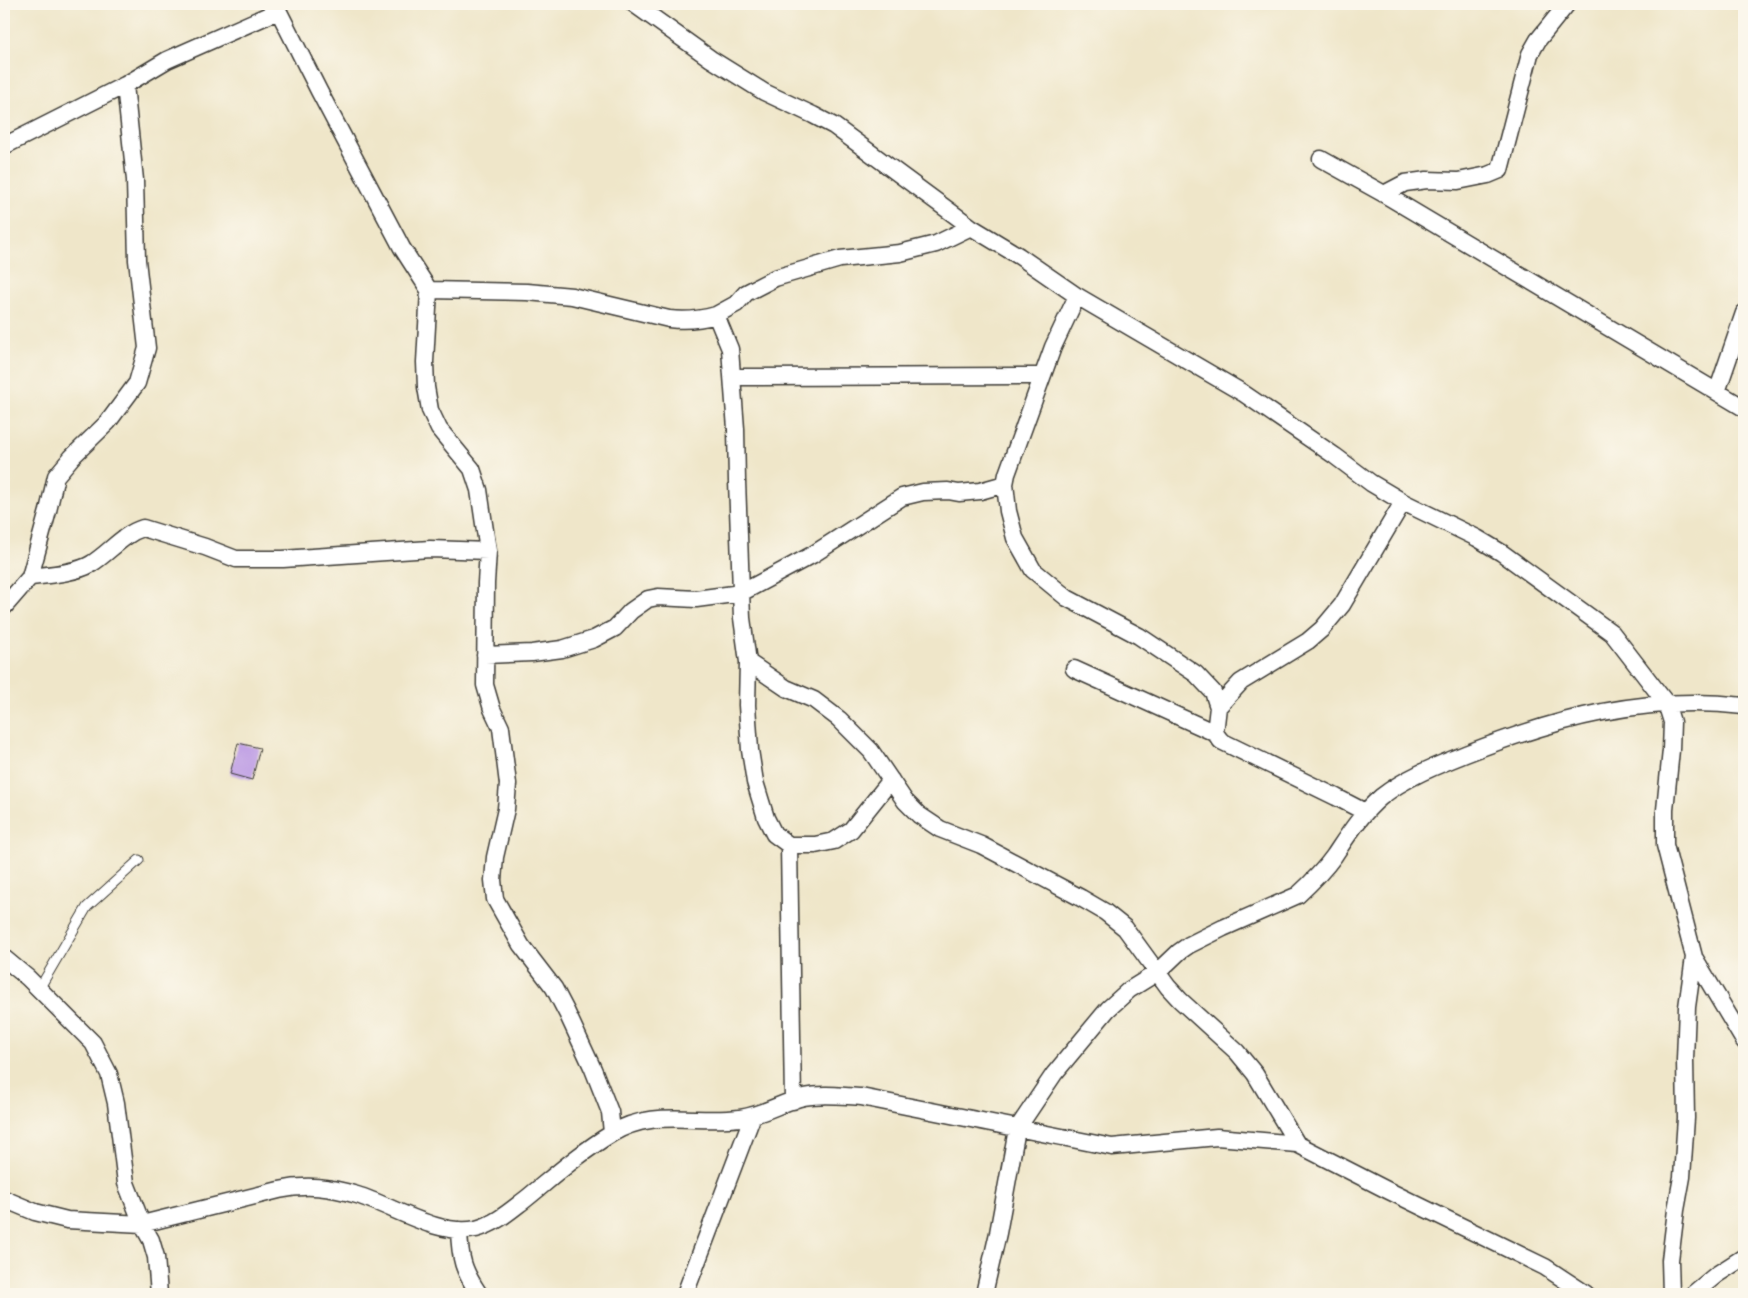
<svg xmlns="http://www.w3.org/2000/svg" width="1748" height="1298" font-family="'Libre Bodoni',serif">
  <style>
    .building { fill: #bd9ce4 }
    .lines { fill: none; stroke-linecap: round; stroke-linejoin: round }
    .service-casing { stroke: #3c3a36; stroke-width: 11 }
    .minor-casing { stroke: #3c3a36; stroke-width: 19 }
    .service { stroke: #fff; stroke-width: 9 }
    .minor { stroke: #fff; stroke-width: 16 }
  </style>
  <rect width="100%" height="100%" fill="#fbf7ec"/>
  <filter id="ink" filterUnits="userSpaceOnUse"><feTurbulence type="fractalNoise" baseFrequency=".02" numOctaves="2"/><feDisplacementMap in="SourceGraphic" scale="10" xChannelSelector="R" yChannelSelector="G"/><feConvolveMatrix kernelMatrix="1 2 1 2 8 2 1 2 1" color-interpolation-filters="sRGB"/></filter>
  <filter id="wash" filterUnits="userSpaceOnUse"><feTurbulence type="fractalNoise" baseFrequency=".0096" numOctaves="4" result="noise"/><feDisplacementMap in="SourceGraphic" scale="20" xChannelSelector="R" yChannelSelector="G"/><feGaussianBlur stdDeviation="1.12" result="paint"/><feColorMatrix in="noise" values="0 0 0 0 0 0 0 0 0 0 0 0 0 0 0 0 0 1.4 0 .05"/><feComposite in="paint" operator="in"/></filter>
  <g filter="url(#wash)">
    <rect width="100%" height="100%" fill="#efe6c9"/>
    <g id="blocks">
      <!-- building -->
      <path class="building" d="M238,743L260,748L252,780L230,774Z"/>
    </g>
  </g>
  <g filter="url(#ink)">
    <use href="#blocks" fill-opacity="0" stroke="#3c3a36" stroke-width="1"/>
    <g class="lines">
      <!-- service casing -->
      <g class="service-casing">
        <path id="service" d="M39,989L87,907L139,860"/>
      </g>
      <!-- minor casing -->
      <g class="minor-casing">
        <path id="minor" d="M275,4L319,91L402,248L429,290L425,362L426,387L430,410L439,429L472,469L479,490L488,551L486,583L485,685L492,709L501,728L508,784L506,809L495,857L493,880L495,899L521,945L554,988L567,1013L593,1069L610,1112L612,1133
          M634,4L711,59L764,92L813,115L834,126L971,227L1019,256L1077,296L1243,393L1335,456L1371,483L1403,502L1477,538L1502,553L1612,633L1666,703L1672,722L1671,750L1665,810V845L1694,957L1744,1041
          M4,146L125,85L167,60L278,11
          M1321,159L1384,194L1744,408
          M1384,194L1405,183L1427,180L1458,181L1488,175L1500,170L1530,54L1538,40L1567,4
          M429,290L527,292L572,296L669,319C686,321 699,320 716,315
          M1077,296L1053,347L1007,474L1005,484L1008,511L1015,538L1033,570L1067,598L1139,636L1196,674L1213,692L1218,707L1215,733L1221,741L1336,797L1365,812
          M732,377L1042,376
          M1717,392L1744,313
          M30,577C47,575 76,573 91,564C109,553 123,534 143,528L205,547L236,559H283L430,549L488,551
          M4,607L30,577L48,511L56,476L72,457L108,422L137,383L147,348L137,260L135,180L125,85
          M485,655L532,653L562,649L594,639L615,628L631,611L648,599L658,597L696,599L741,593L812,555L902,497L923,492L948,491L959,493L980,491L1005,484
          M748,662L786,688L814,700L839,719L871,751L905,801L919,815L940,829L981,845L1081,898L1105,912L1125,928L1168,987L1180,1000L1237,1052L1255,1074L1297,1144
          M1074,669L1215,733
          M1218,707L1241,682L1308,641L1322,629L1342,605L1403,502
          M891,780L851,830L834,841L815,845H789L774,834L766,818L755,782L750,750L747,705L748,662L742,618L737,481L736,429L730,349L716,315L736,304L746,293L775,278L840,259L900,253L936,244L971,227
          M789,845L793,1101
          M4,958L28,978L93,1043L109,1074L116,1103L126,1183L142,1224L151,1240L156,1257L159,1294
          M4,1199L35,1212L67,1220L142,1224L279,1190C307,1184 330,1187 357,1195C391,1205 439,1237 476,1229C496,1224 511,1210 527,1198C554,1176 581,1152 611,1134C652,1108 695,1124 740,1118C763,1115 782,1102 804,1097C823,1093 842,1096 861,1097L1112,1147L1217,1137L1297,1144L1387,1190L1545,1267L1586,1294
          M459,1230C460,1259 463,1270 479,1294
          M685,1294L753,1115
          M984,1294L998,1233L1017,1129L1054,1074L1108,1009L1129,990L1158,972L1179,952L1189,945L1223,928L1298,895C1311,883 1324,870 1334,856C1348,835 1361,814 1381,797C1406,777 1438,765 1468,753C1558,718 1647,694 1744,706
          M1671,1294L1670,1260L1676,1210L1682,1177L1686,1118L1685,1060L1687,1007L1694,957
          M1693,1294L1716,1275L1744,1257"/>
      </g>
      <!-- service -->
      <use href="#service" class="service"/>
      <!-- minor -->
      <use href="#minor" class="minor"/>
    </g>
  </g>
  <!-- margin -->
  <rect width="1748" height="1298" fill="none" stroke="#fbf7ec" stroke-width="20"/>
</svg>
